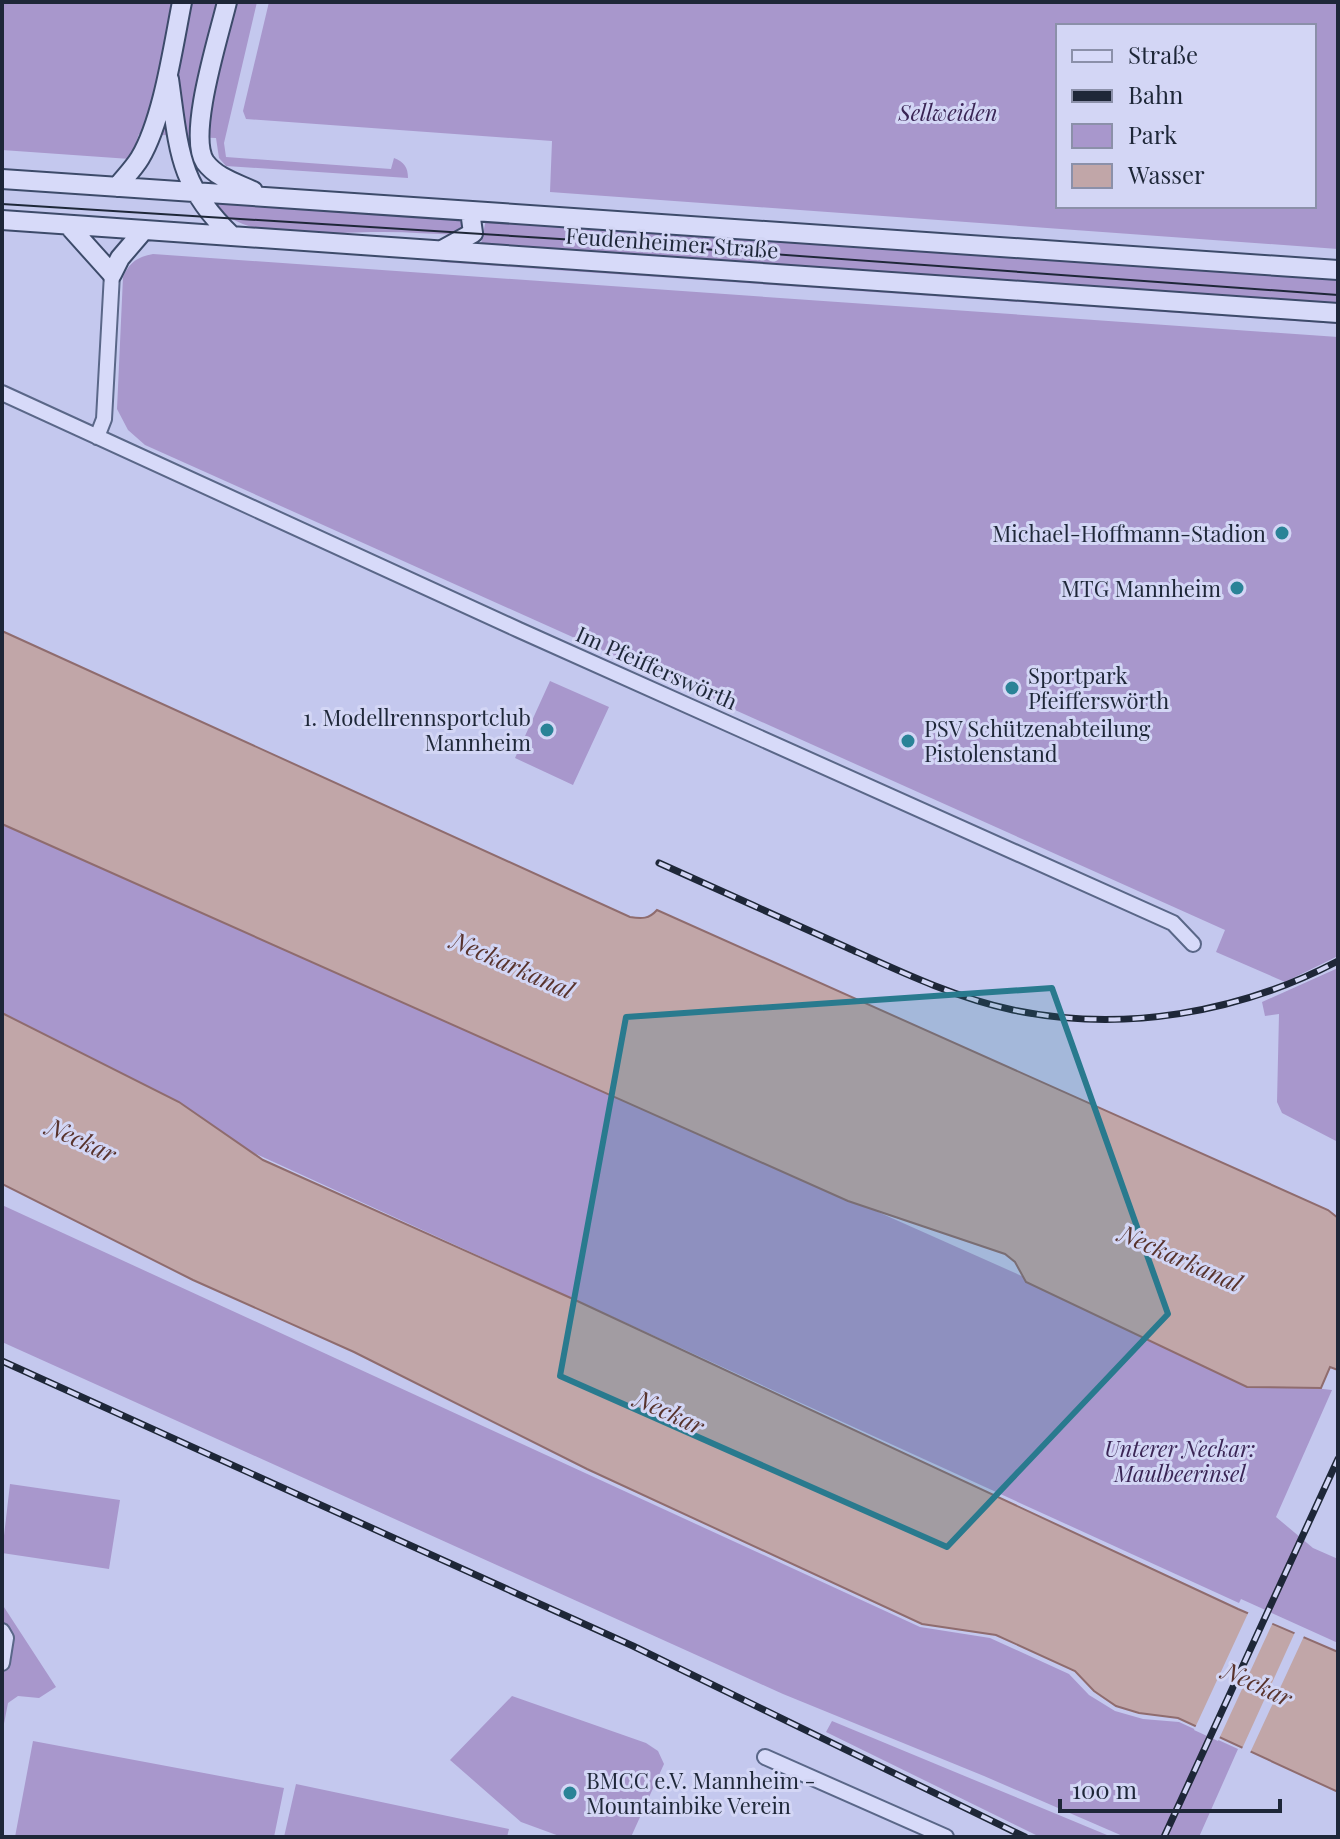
<svg xmlns="http://www.w3.org/2000/svg" width="1340" height="1839" font-family="'Playfair Display',serif">
  <style>
    .green { fill: #a897cc; fill-rule: evenodd }
    .water { fill: #c1a6a8; stroke: #8f6c6e; stroke-width: 2 }
    .pier { fill: #c4c8ee }
    .lines { fill: none; stroke-linecap: round; stroke-linejoin: round }
    .street-casing { stroke: #5a6788; stroke-width: 18 }
    .secondary-casing { stroke: #3d4b6a; stroke-width: 22 }
    .street { stroke: #d7daf9; stroke-width: 14 }
    .secondary { stroke: #d7daf9; stroke-width: 18 }
    .tram { stroke: #1e2738; stroke-width: 2 }
    .rail-casing { stroke: #1e2738; stroke-width: 7 }
    .rail { stroke: #d3d6f5; stroke-width: 4; stroke-dasharray: 12; stroke-linecap: butt }
    .marked { fill: #297a8e; fill-opacity: 0.2; stroke: #297a8e; stroke-width: 6; stroke-linejoin: round }
    .poi-dot { fill: #2a8397; stroke: #d3d6f5; stroke-width: 3 }
    .labels { text-anchor: middle; dominant-baseline: central; stroke-width: 6; stroke-linejoin: round; paint-order: stroke }
    .park-label { font-size: 22px; font-style: italic; fill: #3a2555; stroke: #d3d6f5 }
    .street-label { font-size: 22px; fill: #1e2738; stroke: #d3d6f5 }
    .poi-label { font-size: 22px; fill: #1e2738; stroke: #d3d6f5; text-anchor: end }
    .water-label { font-size: 24px; font-style: italic; fill: #58332d; stroke: #d3d6f5 }
  </style>
  <rect width="100%" height="100%" fill="#c4c8ee"/>
  <!-- green -->
  <path class="green" d="M2,2H257L224,143L226,157L391,169L394,158C404,162 408,167 408,178L226,166L219,158L216,138L190,137L186,139L185,136L139,134L130,159L2,150Z
    M269,2H1338V249L550,192L552,141L246,119L243,111ZM1058,26H1314V206H1058Z
    M210,202L460,218L465,224V231L459,235C434,234 409,232 384,232C331,231 249,246 210,202Z
    M486,219L1338,278V304L481,244Z
    M153,254L1338,337V956L1285,982L1216,952L1225,930L145,445L128,430L117,409L123,277C130,262 137,257 153,254Z
    M440,258L1338,320V324L441,262Z
    M550,681L609,707L573,785L515,758Z
    M2,822L1260,1382L1332,1390L1276,1517L1313,1548L1338,1559V1643L1241,1599L1239,1603L2,1038Z
    M1338,968V1142L1282,1113L1277,1102L1279,1014L1265,1016L1262,1002Z
    M2,1205L920,1627L990,1638L1069,1674L1089,1695L1115,1711L1143,1719L1179,1722L1238,1749L1199,1837H1125L984,1776L783,1694L2,1342Z
    M10,1484L120,1500L109,1569L2,1553Z
    M2,1604L56,1687L39,1698L18,1696L8,1703L2,1734Z
    M512,1696L646,1743L658,1751L664,1764L631,1837H562L521,1822L450,1760Z
    M832,1721L1107,1835L1040,1837L826,1732Z
    M33,1741L284,1788L274,1837H15Z
    M296,1784L509,1829L507,1837H284Z"/>
  <!-- water -->
  <path class="water" d="M2,631L630,917C642,919 649,919 657,910L1328,1210L1338,1218V1370L1330,1367L1321,1388L1247,1387L1026,1282L1015,1262L1005,1254L848,1201L2,824Z
    M2,1013L179,1102L263,1160L573,1299L1238,1609L1338,1652V1792L1178,1718L1139,1713L1116,1706L1094,1691L1075,1671L996,1635L922,1624L587,1469L354,1352L193,1280L2,1184Z"/>
  <!-- pier -->
  <path class="pier" d="M1250,1609L1274,1620L1218,1741L1194,1730Z
    M1296,1630L1305,1634L1249,1755L1241,1751Z"/>
  <g class="lines">
    <!-- street casing -->
    <g class="street-casing">
      <path id="street" d="M2,393L519,630L1173,923L1193,944
        M97,437L104,419L112,274
        M2,1631L6,1638L2,1663
        M765,1757L946,1837"/>
    </g>
    <!-- secondary casing -->
    <g class="secondary-casing">
      <path id="secondary" d="M227,2C219,36 187,135 205,162C217,178 236,183 253,191
        M169,79C179,149 178,185 232,236
        M2,179L1338,270
        M117,187C125,177 134,168 140,158C163,119 173,47 182,2
        M2,220L1338,313
        M68,225L112,274L120,258L144,230
        M444,249L473,233L470,211"/>
    </g>
    <!-- street -->
    <use href="#street" class="street"/>
    <!-- secondary -->
    <use href="#secondary" class="secondary"/>
    <!-- tram -->
    <path class="tram" d="M2,204L592,241L1338,295"/>
    <!-- rail casing -->
    <g class="rail-casing">
      <path id="rail" d="M659,863C722,891 785,920 848,948C901,972 956,998 1013,1010C1123,1033 1239,1013 1338,961
        M2,1361L633,1646L1025,1837
        M1164,1837L1338,1459"/>
    </g>
    <!-- rail -->
    <use href="#rail" class="rail"/>
  </g>
  <!-- marked area -->
  <path class="marked" d="M1052,988L1168,1314L947,1547L560,1376L626,1017Z"/>
  <!-- markers -->
  <g class="poi-dot">
    <circle cx="1282" cy="533" r="8"/>
    <circle cx="1237" cy="588" r="8"/>
    <circle cx="1012" cy="688" r="8"/>
    <circle cx="547" cy="730" r="8"/>
    <circle cx="908" cy="741" r="8"/>
    <circle cx="570" cy="1793" r="8"/>
  </g>
  <g class="labels">
    <!-- park labels -->
    <g class="park-label">
      <text x="948" y="112">Sellweiden</text>
      <text x="1180" y="1448">Unterer Neckar:<tspan x="1180" dy="25">Maulbeerinsel</tspan></text>
    </g>
    <!-- street labels -->
    <g class="street-label">
      <text transform="translate(672 242) rotate(4)">Feudenheimer Straße</text>
      <text transform="translate(657 667) rotate(24)">Im Pfeifferswörth</text>
    </g>
    <!-- poi labels -->
    <g class="poi-label">
      <text x="1266" y="533">Michael-Hoffmann-Stadion</text>
      <text x="1221" y="588">MTG Mannheim</text>
      <text x="1028" y="675" text-anchor="start">Sportpark<tspan x="1028" dy="25">Pfeifferswörth</tspan></text>
      <text x="531" y="717">1. Modellrennsportclub<tspan x="531" dy="25">Mannheim</tspan></text>
      <text x="924" y="728" text-anchor="start">PSV Schützenabteilung<tspan x="924" dy="25">Pistolenstand</tspan></text>
      <text x="586" y="1780" text-anchor="start">BMCC e.V. Mannheim -<tspan x="586" dy="25">Mountainbike Verein</tspan></text>
    </g>
    <!-- water labels -->
    <g class="water-label">
      <text transform="translate(513 964) rotate(24)">Neckarkanal</text>
      <text transform="translate(82 1139) rotate(25)">Neckar</text>
      <text transform="translate(1181 1257) rotate(24)">Neckarkanal</text>
      <text transform="translate(670 1411) rotate(25)">Neckar</text>
      <text transform="translate(1258 1683) rotate(25)">Neckar</text>
    </g>
  </g>
  <!-- border -->
  <rect width="1340" height="1839" fill="none" stroke="#1e2738" stroke-width="8"/>
  <!-- legend -->
  <rect x="1056" y="24" width="260" height="184" fill="#d3d6f5" stroke="#8b90a9" stroke-width="2"/>
  <rect x="1072" y="50" width="40" height="12" fill="#d7daf9" stroke="#8b90a9" stroke-width="2"/>
  <text x="1128" y="64" font-size="24" fill="#1e2738">Straße</text>
  <rect x="1072" y="90" width="40" height="12" fill="#1e2738" stroke="#8b90a9" stroke-width="2"/>
  <text x="1128" y="104" font-size="24" fill="#1e2738">Bahn</text>
  <rect x="1072" y="124" width="40" height="24" fill="#a897cc" stroke="#8b90a9" stroke-width="2"/>
  <text x="1128" y="144" font-size="24" fill="#1e2738">Park</text>
  <rect x="1072" y="164" width="40" height="24" fill="#c1a6a8" stroke="#8b90a9" stroke-width="2"/>
  <text x="1128" y="184" font-size="24" fill="#1e2738">Wasser</text>
  <!-- scale -->
  <path d="M1060 1799v12h220v-12" fill="none" stroke="#1e2738" stroke-width="4"/>
  <text x="1072" y="1799" font-size="24" fill="#1e2738" stroke="#d3d6f5" stroke-width="6" paint-order="stroke">100 m</text>
</svg>
